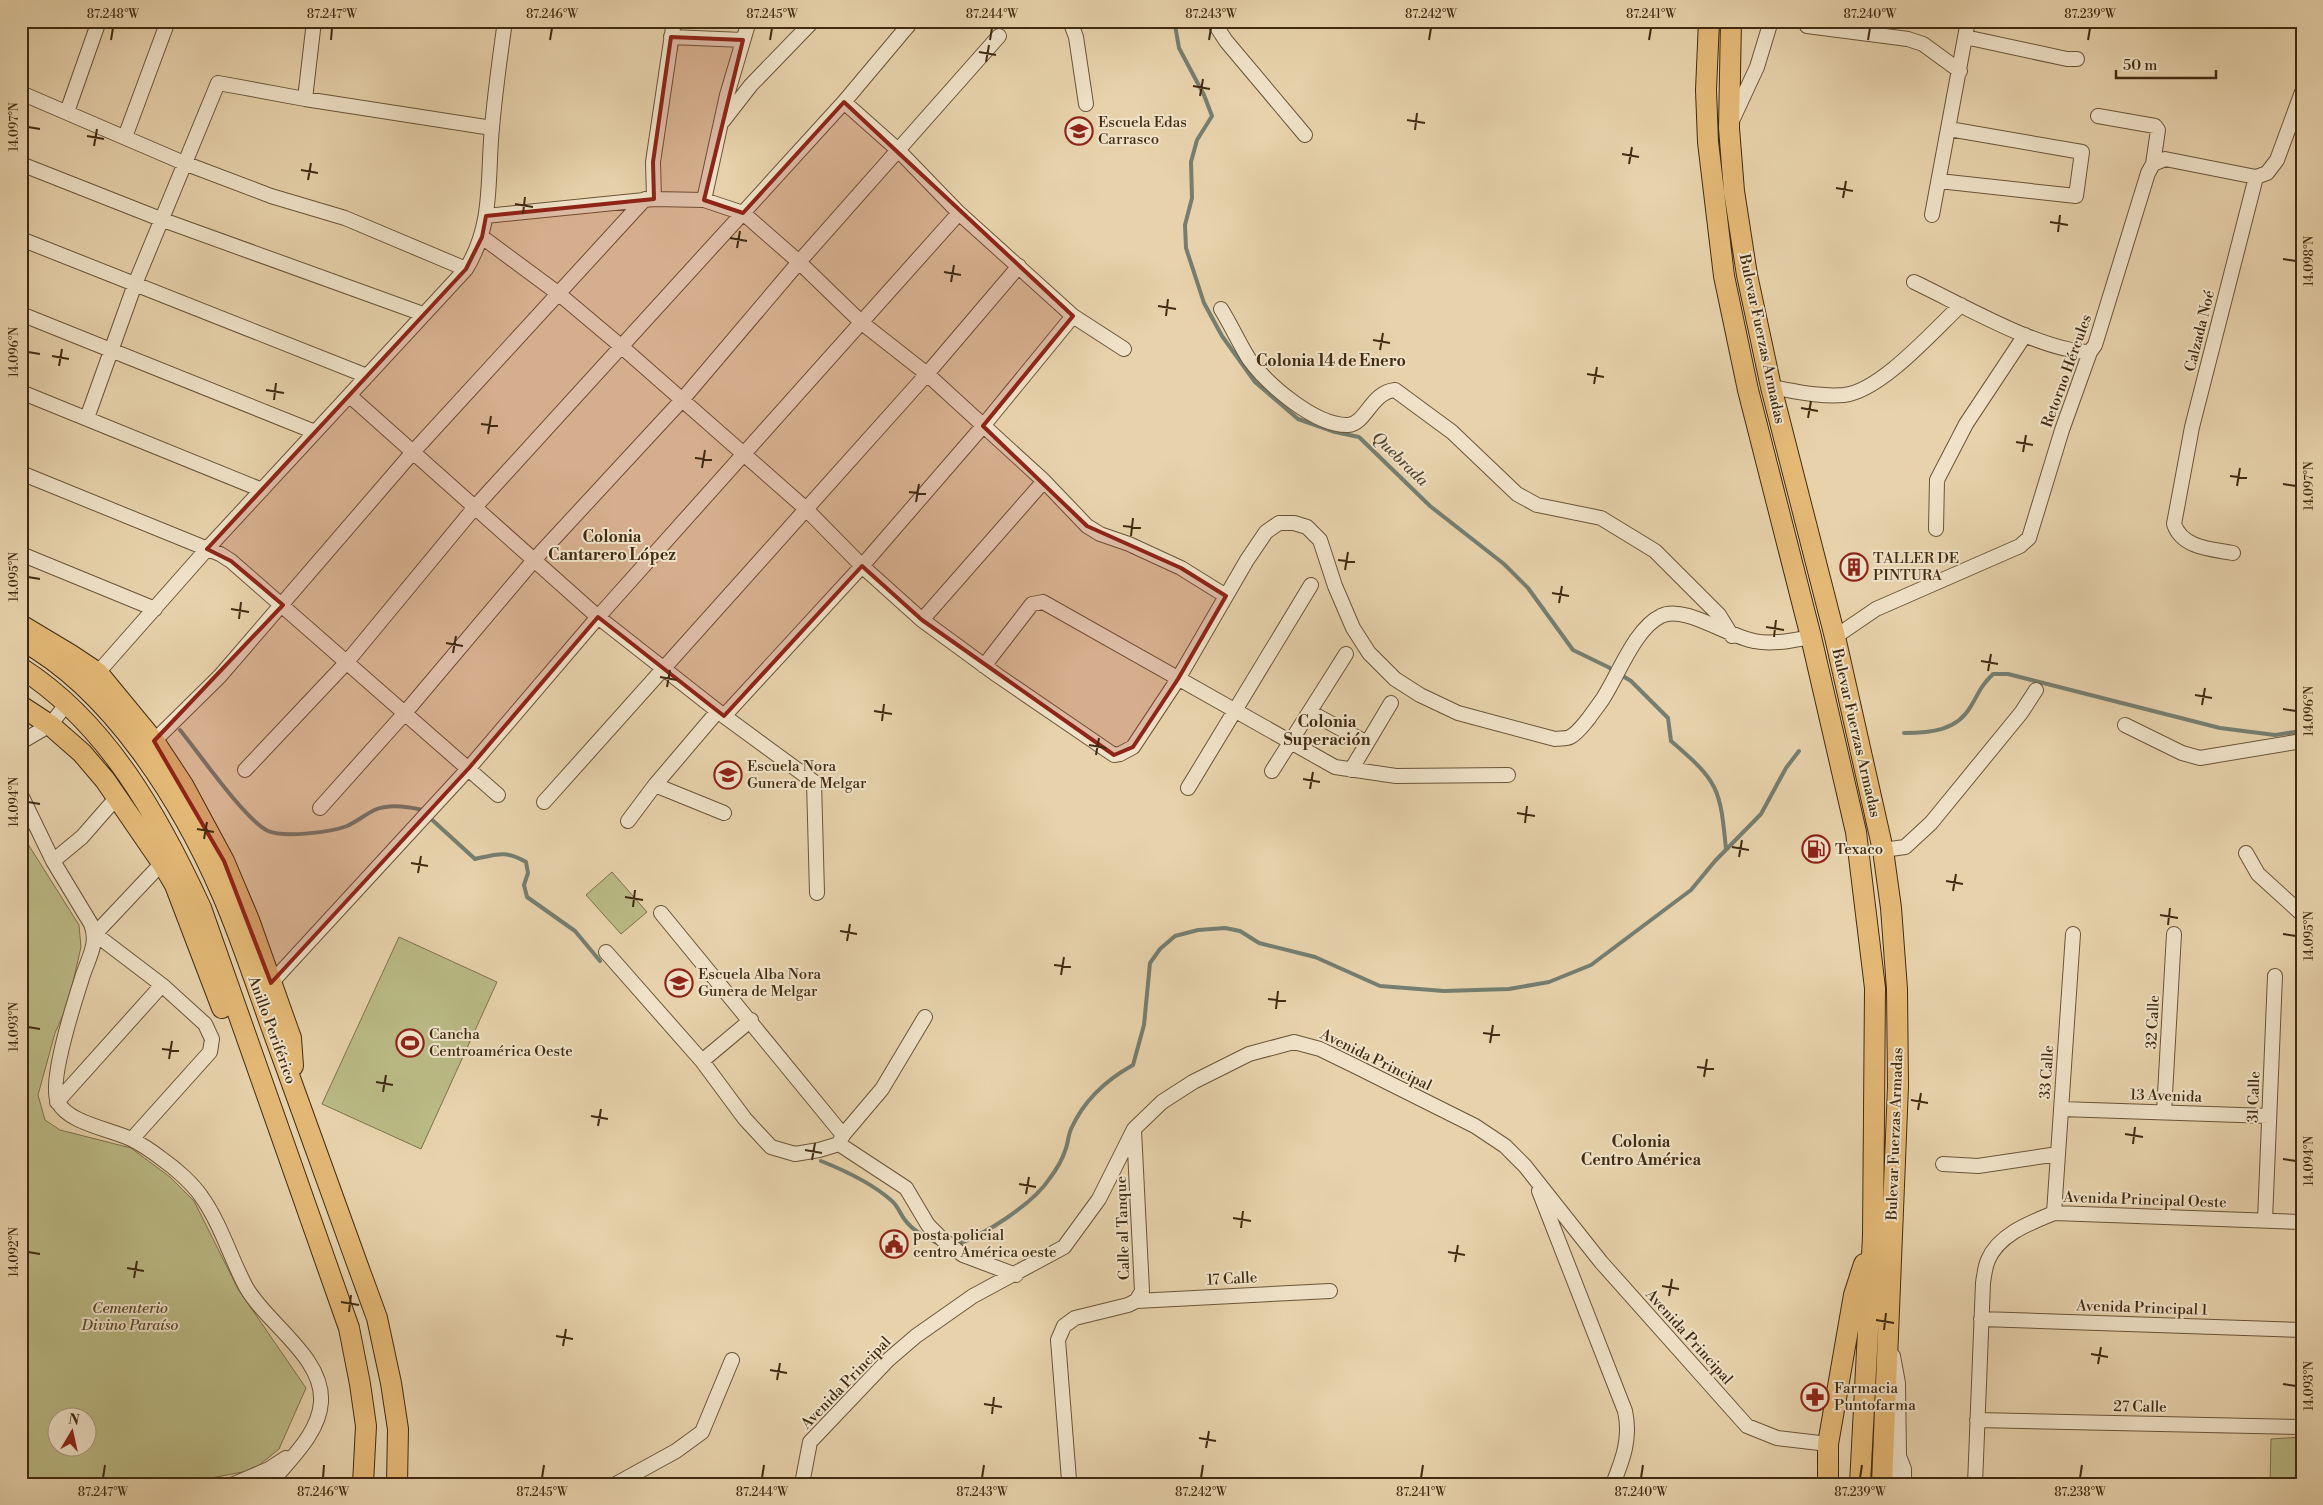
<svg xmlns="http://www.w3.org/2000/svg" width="2323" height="1505" font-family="'Libre Bodoni',serif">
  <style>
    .green { fill: #baba85; stroke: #7e724c; fill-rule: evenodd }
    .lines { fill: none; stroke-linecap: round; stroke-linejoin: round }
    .stream { stroke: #757e70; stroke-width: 4 }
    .minor-casing { stroke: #6a5538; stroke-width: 16 }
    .highway-casing { stroke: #412b12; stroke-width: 22 }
    .minor { stroke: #efe2c8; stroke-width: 14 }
    .highway { stroke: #e4b976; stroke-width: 20 }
    .marked { fill: #8f2418; fill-opacity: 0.2; stroke: #8f2418; stroke-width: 4; stroke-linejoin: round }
    .ticks { fill: none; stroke: #412b12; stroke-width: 2 }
    .labels { text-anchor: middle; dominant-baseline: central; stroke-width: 4; stroke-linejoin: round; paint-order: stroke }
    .poi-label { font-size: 15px; fill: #412b12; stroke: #efe2c8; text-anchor: start }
    .street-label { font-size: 15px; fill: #412b12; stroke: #efe2c8 }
    .park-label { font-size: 15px; font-style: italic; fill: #594829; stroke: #efe2c8 }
    .neighbourhood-label { font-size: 16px; font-weight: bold; fill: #412b12; stroke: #efe2c8 }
    .water-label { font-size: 16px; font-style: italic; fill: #524731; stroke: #efe2c8 }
    .neatline { fill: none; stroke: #412b12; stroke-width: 2 }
    .ticks-label { font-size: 12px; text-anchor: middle; fill: #412b12 }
  </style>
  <rect width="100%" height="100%" fill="#e7d2ab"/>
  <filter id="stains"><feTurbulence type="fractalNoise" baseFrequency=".004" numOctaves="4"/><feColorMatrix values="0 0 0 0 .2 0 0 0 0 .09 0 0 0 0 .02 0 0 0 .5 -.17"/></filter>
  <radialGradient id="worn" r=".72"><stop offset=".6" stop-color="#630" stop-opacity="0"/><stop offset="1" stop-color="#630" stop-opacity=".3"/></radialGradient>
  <!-- green -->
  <path class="green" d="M21,833L79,925L81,947L68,1004L55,1033L38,1095L45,1120L60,1130L131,1148L170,1177L194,1201L238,1289L306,1388L279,1449L253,1470L180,1484L21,1482ZM58,1418H88V1448H58Z
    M612,872L647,912L621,934L586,895Z
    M399,937L497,982L421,1149L322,1104Z
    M2302,1437V1484H2270L2271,1439Z"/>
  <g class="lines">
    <!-- stream -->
    <path class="stream" d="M1172,21L1175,25L1179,48L1204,95L1212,116L1197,140L1191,162L1192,198L1185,225L1186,248L1204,303L1222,336L1255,382L1298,419L1335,432L1359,437L1430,506L1504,564L1528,588L1573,650L1608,667L1631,681L1668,718L1671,741C1719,782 1720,788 1726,849
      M180,730C199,753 245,820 268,831C284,838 332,832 347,826C358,821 367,813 377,809C390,804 410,807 423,810
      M1904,733C1930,733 1957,731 1971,706C1980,691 1980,687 1993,674H2008L2220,728L2275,735L2302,731
      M429,817L475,859C497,854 506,850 526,862L528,873L524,885L527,897L575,931L600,961
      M821,1161C846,1171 872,1183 892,1201C898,1206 900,1214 905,1220C913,1231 927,1238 939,1244
      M955,1245C985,1235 1033,1204 1050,1178C1056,1170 1062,1160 1065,1151C1068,1144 1068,1136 1071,1129C1084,1100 1106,1080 1133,1065L1144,1025L1150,963L1160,949L1175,936L1198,930L1225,928L1240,931L1259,943L1315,957L1380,986L1444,991L1509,989L1549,982L1591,965L1691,890L1715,861L1761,814L1786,768L1799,751"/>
    <!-- minor casing -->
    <g class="minor-casing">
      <path id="minor" d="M1070,21L1076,37L1086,104
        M1213,21L1226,41L1305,135
        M1807,26L1908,39L1923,44L1960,71
        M671,37L743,40
        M1965,37L2067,59H2077
        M21,93L184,163L271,196L345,218L466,269
        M305,99L314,21
        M844,102L898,150L959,213L1073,316L1124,349
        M67,112L99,21
        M2098,116L2155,126L2158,130L2153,164
        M723,121L751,85L813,21
        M1731,123L1757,67L1771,21
        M125,137L168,21
        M21,164L163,220L423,314
        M1939,181L2076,196L2082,152L1949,129
        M654,199L653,162L674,21
        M704,200L727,95L749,21
        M1932,215L1968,21
        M486,216L654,199L704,200L743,213L799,262L862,323L927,374L1044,481L1087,526L1100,534L1129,544L1181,568L1226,596
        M482,237L559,294L622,347L805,508L862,566L922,620L997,675L1114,755L1120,754L1133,747L1178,679L1247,560L1266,532L1279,523H1294L1307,527L1320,540L1335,586L1353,628L1369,653L1395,679L1420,695L1458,713L1555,739C1560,738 1566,739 1570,737C1578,733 1583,725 1589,718C1593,712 1598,706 1602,700C1618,676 1635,628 1661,616C1683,604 1729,637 1754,641C1773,645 1793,640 1811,637
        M21,239L367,376
        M1914,282C1959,303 2042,352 2090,352
        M1221,309C1231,325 1239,343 1249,359C1267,384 1315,426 1348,425C1366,424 1371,392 1395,390L1452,432L1517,494L1537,505L1601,518L1655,551L1719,615L1732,636
        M21,314L315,432
        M1771,387C1795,391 1819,397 1844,395C1881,391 1933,331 1961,305
        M21,392L262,490
        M350,396L598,617L724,716L862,566L983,426L1073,316
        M87,418L135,284L218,83L305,99L492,128
        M21,473L220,554L231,561L498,795
        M1936,529L1937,480L1966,424L2025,335
        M2233,553C2211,549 2182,548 2174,524L2192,427L2256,177L2267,173L2277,160L2302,92
        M21,554L155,609
        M922,620L1044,481
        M1835,637L1876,609L2020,546L2029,538L2062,430L2090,352L2095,345L2148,173L2153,164L2165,159L2256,177
        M984,666L1032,604L1043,602L1335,767L1396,776L1508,775
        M94,677L207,549L466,269C494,224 487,178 492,128C495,92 500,57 505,21
        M1310,712L1367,743
        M724,716L814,782L817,893
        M2125,725L2182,753L2200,758L2302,741
        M154,741L220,676L413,452L645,199
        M21,742L50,725L61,711
        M245,770L346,663L475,507L844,102L912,21
        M1351,770L1391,703
        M1272,771L1346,654
        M655,785L724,813
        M1188,788L1311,585
        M21,795L53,861L91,924C99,944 88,958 82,978C75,1000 48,1083 58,1102C68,1123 110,1129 131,1139C141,1144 153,1152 162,1159C175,1168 192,1183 201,1196C221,1224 230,1257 246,1287C266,1323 324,1357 321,1402C319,1434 289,1460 270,1484
        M544,802L927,374L1019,266
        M320,808L404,714L534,560L682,400L799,262L999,36
        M628,821L655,785L717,712
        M1883,850L1905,847L1931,823L2021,713L2036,690
        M2246,853L2258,874L2302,914
        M53,861L82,837L117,797
        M661,913L843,1135
        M95,934L162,985L205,1024L212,1039L210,1052L132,1139
        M95,934L162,863
        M606,952L702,1061L745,1119L771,1147L795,1154L819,1150L839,1144L906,1188L928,1225L943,1240L963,1255L1016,1275
        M271,983L469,768L598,617L959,213
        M702,1061L751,1020
        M57,1102L162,985
        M2061,1109L2269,1116
        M2164,1112L2174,934
        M840,1141L843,1135L882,1089L925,1017
        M1943,1164L1978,1166L2058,1154
        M1539,1191L1625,1411C1631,1438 1623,1459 1613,1484
        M2054,1213L2073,934
        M2265,1220L2275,976
        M1136,1301L1330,1291
        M1981,1319L2302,1330
        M1893,1356L1898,1383L1899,1456L1904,1469V1484
        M1977,1420L2302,1427
        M1069,1480L1058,1340L1064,1326L1075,1318L1128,1305L1136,1301L1142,1291L1134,1130
        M234,1484L269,1469L286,1458
        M616,1484L676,1451L702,1432L732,1360
        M802,1484L810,1442L888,1360L916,1336L973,1296L1064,1247L1099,1199L1134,1129L1162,1102L1193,1082L1249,1054L1294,1042L1320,1049L1357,1067L1475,1126L1505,1146L1525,1166L1601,1262L1747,1426L1777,1438L1828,1444
        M1892,1484L1893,1469L1899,1456
        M1975,1484L1983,1283C1984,1276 1985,1267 1988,1260C1999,1234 2030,1223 2054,1213L2302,1222"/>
    </g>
    <!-- highway casing -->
    <g class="highway-casing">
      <path id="highway" d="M1709,21L1706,90L1708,142L1724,276L1748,390L1811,637L1856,832L1875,988L1873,1236L1860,1484
        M1731,21L1729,128L1734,191L1747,275L1771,387L1835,637L1883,850L1891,908L1897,989L1898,1086L1882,1484
        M21,625L71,655L98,673L154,741L183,785L224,861L249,920L291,1038L293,1066
        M21,640C112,689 182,802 222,894C245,947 262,1003 282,1056C314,1144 345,1231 377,1318L391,1383L398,1429L397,1484
        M21,668C107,723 159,817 201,908L349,1328L360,1384L366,1426L363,1484
        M21,706L50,725L82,753L105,780L162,863L175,885L222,1008
        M1828,1484V1444L1854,1295L1864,1264"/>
    </g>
    <!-- minor -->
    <use href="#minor" class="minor"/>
    <!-- highway -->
    <use href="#highway" class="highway"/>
  </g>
  <!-- marked area -->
  <path class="marked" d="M671,37L743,40L704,200L743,213L844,102L1073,316L983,426L1087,526L1181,568L1226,596L1178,679L1133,747L1114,755L922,620L862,566L724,716L598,617L469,768L271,983L224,861L154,741L283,605L231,561L207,549L466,269L482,237L486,216L654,199L653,162Z"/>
  <!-- ticks -->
  <path class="ticks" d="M111,40L113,28M331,40L332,28M550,40L552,28M770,40L772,28M990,40L992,28M1209,40L1211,28M1429,40L1431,28M1649,40L1651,28M1868,40L1870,28M2088,40L2090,28M979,52L996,55M986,62L989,45M1193,86L1210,89M1200,96L1203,79M1407,120L1425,123M28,127L40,129M1415,130L1417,113M87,136L104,139M94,146L97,129M1622,154L1639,157M1629,164L1632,147M301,170L318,173M308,180L311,163M1836,188L1853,191M1843,198L1846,181M515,204L533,207M523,214L525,197M2050,222L2068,225M2058,232L2060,215M730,238L747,241M737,248L740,231M2283,259L2296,261M944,272L961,275M951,282L954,265M1158,306L1176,309M1166,316L1168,299M1373,340L1390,343M1380,350L1383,333M28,352L40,354M52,356L69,359M59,366L62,349M1587,374L1604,377M1594,384L1597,367M266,390L284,393M274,400L276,383M1801,408L1818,411M1808,418L1811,401M481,424L498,426M488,434L491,416M2016,442L2033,445M2023,452L2026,435M695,458L712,460M702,468L705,450M2230,476L2247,478M2283,484L2296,486M2237,486L2240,468M909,492L926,494M916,502L919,484M1123,526L1141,528M1131,536L1133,518M1338,560L1355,562M1345,570L1348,552M28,577L40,579M1552,593L1569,596M1559,603L1562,586M231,609L249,612M239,619L241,602M1766,627L1784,630M1774,637L1776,620M446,643L463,646M453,653L456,636M1981,661L1998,664M1988,671L1991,654M660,677L677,680M667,687L670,670M2195,695L2212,698M2202,705L2205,688M2283,709L2296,711M874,711L892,714M882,721L884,704M1089,745L1106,748M1096,755L1099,738M1303,779L1320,782M1310,789L1313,772M28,802L40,804M1517,813L1535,816M1525,823L1527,806M197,829L214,832M204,839L207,822M1732,847L1749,850M1739,857L1742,840M411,863L428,866M418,873L421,856M1946,881L1963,884M1953,891L1956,874M625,897L643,900M633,907L635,890M2160,915L2178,918M2168,925L2170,908M840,931L857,934M2283,934L2296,936M847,941L850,924M1054,965L1071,967M1061,975L1064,957M1268,999L1286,1001M1276,1009L1278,991M28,1027L40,1029M1483,1033L1500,1035M1490,1043L1493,1025M162,1049L179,1051M169,1059L172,1041M1697,1067L1714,1069M1704,1077L1707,1059M376,1082L393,1085M383,1092L386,1075M1911,1100L1928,1103M1918,1110L1921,1093M591,1116L608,1119M598,1126L601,1109M2125,1134L2143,1137M2133,1144L2135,1127M805,1150L822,1153M2283,1159L2296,1161M812,1160L815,1143M1019,1184L1036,1187M1026,1194L1029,1177M1233,1218L1251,1221M1241,1228L1243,1211M28,1252L40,1254M1448,1252L1465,1255M1455,1262L1458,1245M127,1268L144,1271M134,1278L137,1261M1662,1286L1679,1289M1669,1296L1672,1279M341,1302L359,1305M349,1312L351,1295M1876,1320L1894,1323M1884,1330L1886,1313M556,1336L573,1339M563,1346L566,1329M2091,1354L2108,1357M2098,1364L2101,1347M770,1370L787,1373M777,1380L780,1363M2283,1384L2296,1386M984,1404L1002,1407M992,1414L994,1397M1199,1438L1216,1441M1206,1448L1209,1431M103,1478L105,1465M323,1478L324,1465M542,1478L544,1465M762,1478L764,1465M982,1478L984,1465M1201,1478L1203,1465M1421,1478L1423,1465M1641,1478L1643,1465M1860,1478L1862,1465M2080,1478L2082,1465"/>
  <!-- icons -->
  <defs>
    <g id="school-ring" transform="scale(1.4375)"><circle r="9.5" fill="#efe2c8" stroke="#8f2418" stroke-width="1.5"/><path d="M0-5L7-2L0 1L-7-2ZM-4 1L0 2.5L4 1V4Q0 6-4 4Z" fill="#8f2418"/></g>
    <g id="building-ring" transform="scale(1.4375)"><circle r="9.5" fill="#efe2c8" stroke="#8f2418" stroke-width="1.5"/><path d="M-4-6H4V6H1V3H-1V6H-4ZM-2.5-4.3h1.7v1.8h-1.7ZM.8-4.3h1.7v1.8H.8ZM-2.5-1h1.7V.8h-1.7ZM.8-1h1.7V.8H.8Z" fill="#8f2418"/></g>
    <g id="fuel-ring" transform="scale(1.4375)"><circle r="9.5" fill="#efe2c8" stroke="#8f2418" stroke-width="1.5"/><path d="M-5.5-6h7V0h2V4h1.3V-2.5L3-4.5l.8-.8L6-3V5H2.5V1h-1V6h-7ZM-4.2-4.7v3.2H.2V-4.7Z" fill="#8f2418"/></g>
    <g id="stadium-ring" transform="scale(1.4375)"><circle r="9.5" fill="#efe2c8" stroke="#8f2418" stroke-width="1.5"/><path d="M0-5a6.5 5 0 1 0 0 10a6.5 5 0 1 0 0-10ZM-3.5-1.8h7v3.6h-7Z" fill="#8f2418"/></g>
    <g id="civic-ring" transform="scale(1.4375)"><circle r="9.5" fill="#efe2c8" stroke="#8f2418" stroke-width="1.5"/><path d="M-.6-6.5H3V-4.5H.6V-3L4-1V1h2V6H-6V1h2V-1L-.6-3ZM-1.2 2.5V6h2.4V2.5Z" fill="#8f2418"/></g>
    <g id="pharmacy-ring" transform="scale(1.4375)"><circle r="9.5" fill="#efe2c8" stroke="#8f2418" stroke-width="1.5"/><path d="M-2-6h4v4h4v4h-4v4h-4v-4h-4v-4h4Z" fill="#8f2418"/></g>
  </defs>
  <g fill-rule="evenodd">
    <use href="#school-ring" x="1079" y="131"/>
    <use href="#building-ring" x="1854" y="567"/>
    <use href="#school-ring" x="728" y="775"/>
    <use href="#fuel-ring" x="1816" y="849"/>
    <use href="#school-ring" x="679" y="983"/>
    <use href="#stadium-ring" x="410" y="1043"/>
    <use href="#civic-ring" x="894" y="1244"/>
    <use href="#pharmacy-ring" x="1815" y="1397"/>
  </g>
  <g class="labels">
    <!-- poi labels -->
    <g class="poi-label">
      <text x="1098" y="122">Escuela Edas<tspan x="1098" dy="17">Carrasco</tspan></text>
      <text x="1873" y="558">TALLER DE<tspan x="1873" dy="17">PINTURA</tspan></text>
      <text x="747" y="766">Escuela Nora<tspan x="747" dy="17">Gunera de Melgar</tspan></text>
      <text x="1835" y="849">Texaco</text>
      <text x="698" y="974">Escuela Alba Nora<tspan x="698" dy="17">Gunera de Melgar</tspan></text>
      <text x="429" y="1034">Cancha<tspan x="429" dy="17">Centroamérica Oeste</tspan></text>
      <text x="913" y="1235">posta policial<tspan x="913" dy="17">centro América oeste</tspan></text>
      <text x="1834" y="1388">Farmacia<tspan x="1834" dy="17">Puntofarma</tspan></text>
    </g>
    <!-- street labels -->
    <g class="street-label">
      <text transform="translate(2200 331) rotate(-76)">Calzada Noé</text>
      <text transform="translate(1762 339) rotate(78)">Bulevar Fuerzas Armadas</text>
      <text transform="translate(2067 371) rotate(-70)">Retorno Hércules</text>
      <text transform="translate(1856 733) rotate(77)">Bulevar Fuerzas Armadas</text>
      <text transform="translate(2153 1022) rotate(-87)">32 Calle</text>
      <text transform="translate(272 1030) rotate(70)">Anillo Periférico</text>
      <text transform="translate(1376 1060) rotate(26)">Avenida Principal</text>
      <text transform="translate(2047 1072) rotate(-86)">33 Calle</text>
      <text transform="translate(2166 1096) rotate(2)">13 Avenida</text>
      <text transform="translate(2254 1097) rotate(-88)">31 Calle</text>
      <text transform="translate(1895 1134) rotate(-88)">Bulevar Fuerzas Armadas</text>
      <text transform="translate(2145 1200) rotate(2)">Avenida Principal Oeste</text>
      <text transform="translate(1123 1228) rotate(-92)">Calle al Tanque</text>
      <text transform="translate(1232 1279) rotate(-3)">17 Calle</text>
      <text transform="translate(2142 1308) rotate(2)">Avenida Principal 1</text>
      <text transform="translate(1689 1337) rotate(48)">Avenida Principal</text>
      <text transform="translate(846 1383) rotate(-46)">Avenida Principal</text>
      <text transform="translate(2140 1407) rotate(1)">27 Calle</text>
    </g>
    <!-- park labels -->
    <g class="park-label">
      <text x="130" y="1308">Cementerio<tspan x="130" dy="17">Divino Paraíso</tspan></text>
    </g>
    <!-- neighbourhood labels -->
    <g class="neighbourhood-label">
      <text x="1331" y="361">Colonia 14 de Enero</text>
      <text x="612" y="537">Colonia<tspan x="612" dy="18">Cantarero López</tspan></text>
      <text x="1327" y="722">Colonia<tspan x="1327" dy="18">Superación</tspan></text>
      <text x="1641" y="1142">Colonia<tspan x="1641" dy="18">Centro América</tspan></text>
    </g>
    <!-- water labels -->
    <g class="water-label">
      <text transform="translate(1400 459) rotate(44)">Quebrada</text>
    </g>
  </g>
  <!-- margin -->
  <rect width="2323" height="1505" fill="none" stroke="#e7d2ab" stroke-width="55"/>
  <!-- north arrow -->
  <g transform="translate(72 1432) rotate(9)"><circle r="24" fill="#efe2c8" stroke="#a9997f"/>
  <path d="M0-4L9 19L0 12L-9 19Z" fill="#8f2418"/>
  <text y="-8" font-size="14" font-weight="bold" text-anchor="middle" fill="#412b12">N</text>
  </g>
  <!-- scale -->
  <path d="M2116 70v8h100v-8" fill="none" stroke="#412b12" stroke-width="2.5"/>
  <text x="2123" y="70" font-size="15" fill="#412b12" stroke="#efe2c8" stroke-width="4" paint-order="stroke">50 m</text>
  <rect x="28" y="28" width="2268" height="1450" class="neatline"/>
  <g class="ticks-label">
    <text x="113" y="18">87.248°W</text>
    <text x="332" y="18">87.247°W</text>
    <text x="552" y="18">87.246°W</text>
    <text x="772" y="18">87.245°W</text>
    <text x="992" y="18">87.244°W</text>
    <text x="1211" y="18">87.243°W</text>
    <text x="1431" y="18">87.242°W</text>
    <text x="1651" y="18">87.241°W</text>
    <text x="1870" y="18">87.240°W</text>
    <text x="2090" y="18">87.239°W</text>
    <text transform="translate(14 127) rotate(-90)" y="4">14.097°N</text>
    <text transform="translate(2309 261) rotate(-90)" y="4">14.098°N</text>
    <text transform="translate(14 352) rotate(-90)" y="4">14.096°N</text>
    <text transform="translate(2309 486) rotate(-90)" y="4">14.097°N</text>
    <text transform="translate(14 577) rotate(-90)" y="4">14.095°N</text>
    <text transform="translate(2309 711) rotate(-90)" y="4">14.096°N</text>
    <text transform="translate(14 802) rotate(-90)" y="4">14.094°N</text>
    <text transform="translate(2309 936) rotate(-90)" y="4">14.095°N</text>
    <text transform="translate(14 1027) rotate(-90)" y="4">14.093°N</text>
    <text transform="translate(2309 1161) rotate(-90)" y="4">14.094°N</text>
    <text transform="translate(14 1252) rotate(-90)" y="4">14.092°N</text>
    <text transform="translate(2309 1386) rotate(-90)" y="4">14.093°N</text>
    <text x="103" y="1496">87.247°W</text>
    <text x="323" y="1496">87.246°W</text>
    <text x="542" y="1496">87.245°W</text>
    <text x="762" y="1496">87.244°W</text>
    <text x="982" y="1496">87.243°W</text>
    <text x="1201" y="1496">87.242°W</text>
    <text x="1421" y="1496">87.241°W</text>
    <text x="1641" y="1496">87.240°W</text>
    <text x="1860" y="1496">87.239°W</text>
    <text x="2080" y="1496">87.238°W</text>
  </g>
  <rect width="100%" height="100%" filter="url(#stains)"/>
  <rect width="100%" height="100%" fill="url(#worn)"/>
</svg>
